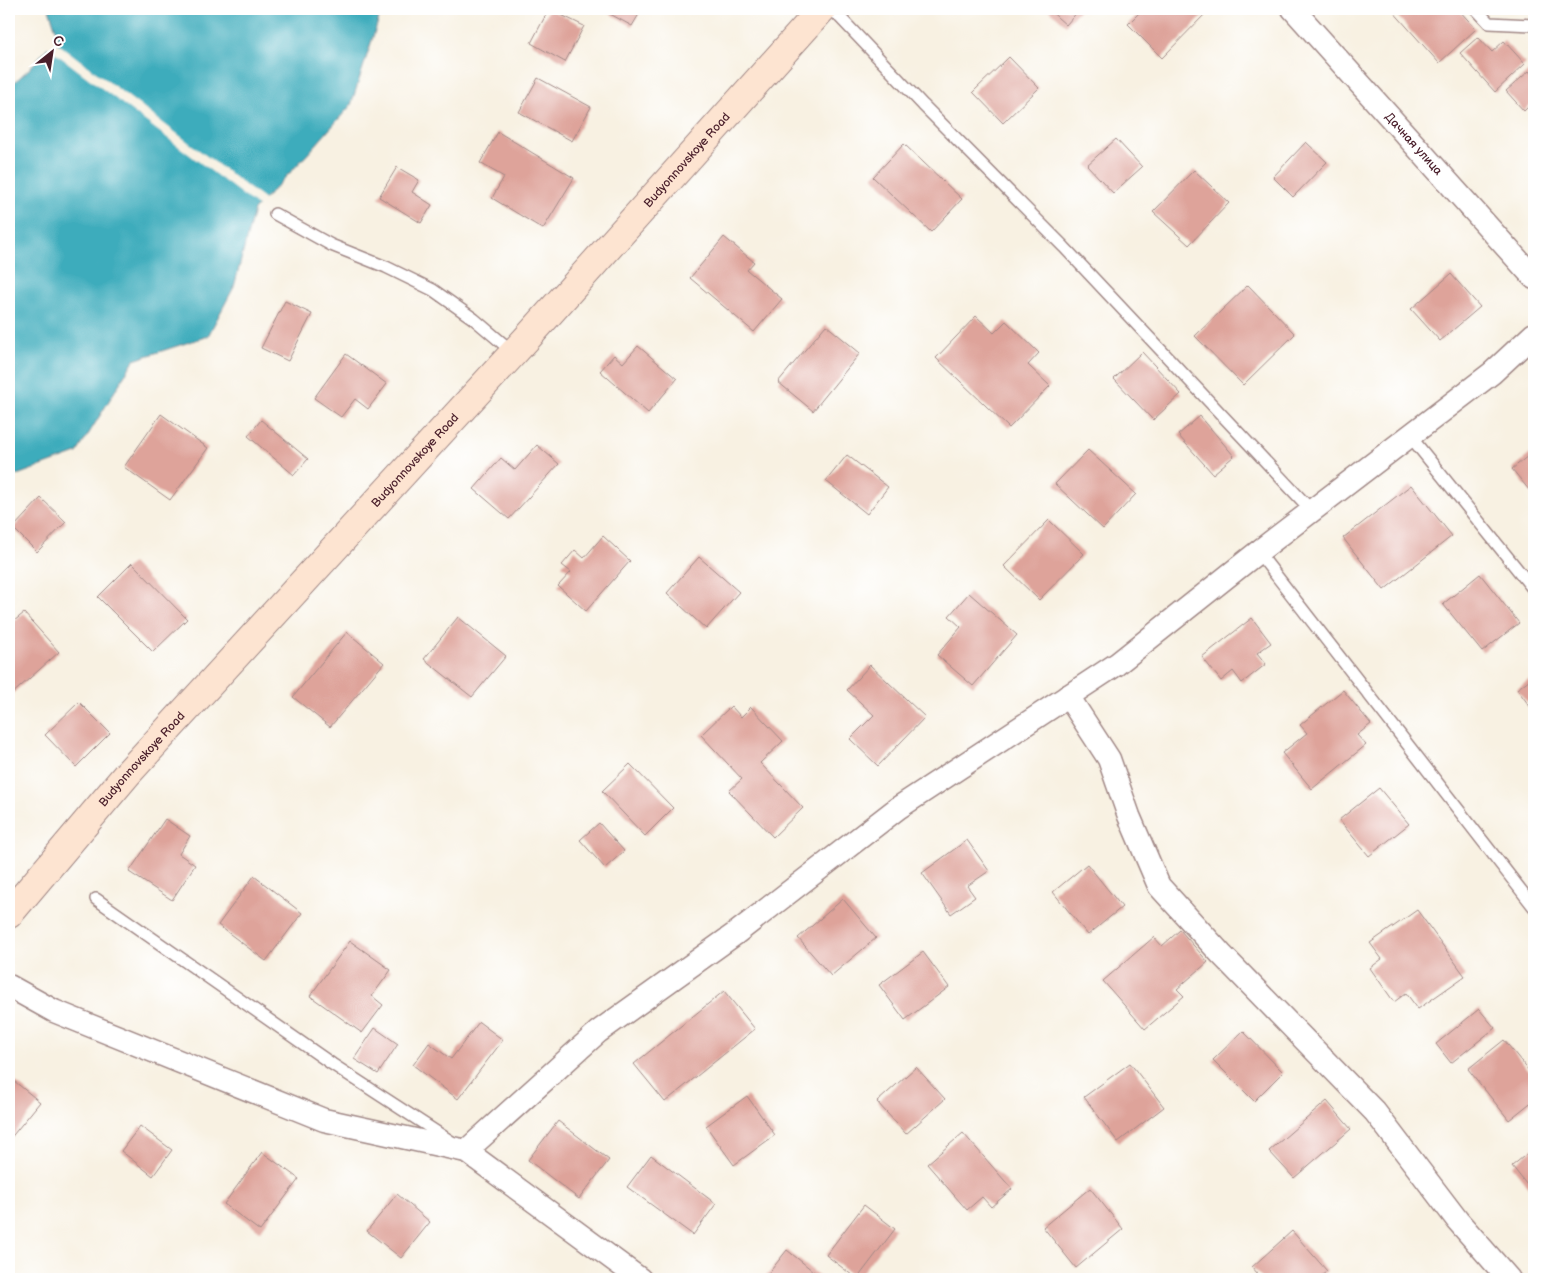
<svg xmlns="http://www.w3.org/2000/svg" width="1543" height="1288" font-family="'Balsamiq Sans',sans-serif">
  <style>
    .water { fill: #3eacbc; stroke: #446674 }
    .pier { fill: #f8f1e2 }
    .building { fill: #dea39a }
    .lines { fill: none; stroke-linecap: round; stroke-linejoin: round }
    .lane-casing { stroke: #a18886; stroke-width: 14 }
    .street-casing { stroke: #a18886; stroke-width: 25 }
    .secondary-casing { stroke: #a18886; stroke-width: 30 }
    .lane { stroke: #fff; stroke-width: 11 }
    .street { stroke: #fff; stroke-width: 22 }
    .secondary { stroke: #fde4d1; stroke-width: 28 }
    .labels { text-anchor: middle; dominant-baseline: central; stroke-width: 4; stroke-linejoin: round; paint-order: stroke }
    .street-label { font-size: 12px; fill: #4a1f2b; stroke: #fff }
  </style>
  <rect width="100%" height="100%" fill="#fff"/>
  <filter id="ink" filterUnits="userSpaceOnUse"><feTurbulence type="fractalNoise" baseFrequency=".02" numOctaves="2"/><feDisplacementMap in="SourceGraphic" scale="10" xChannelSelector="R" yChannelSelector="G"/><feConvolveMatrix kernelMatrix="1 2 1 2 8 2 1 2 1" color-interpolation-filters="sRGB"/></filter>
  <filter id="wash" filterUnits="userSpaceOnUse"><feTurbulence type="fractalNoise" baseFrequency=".0096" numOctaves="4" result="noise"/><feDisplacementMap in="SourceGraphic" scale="20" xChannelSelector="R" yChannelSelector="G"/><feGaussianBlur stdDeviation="1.12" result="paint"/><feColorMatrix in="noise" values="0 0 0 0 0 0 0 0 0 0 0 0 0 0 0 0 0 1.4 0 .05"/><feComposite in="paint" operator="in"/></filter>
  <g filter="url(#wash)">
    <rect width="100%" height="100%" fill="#f8f1e2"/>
    <!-- water -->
    <path class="water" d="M49,9H382L351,105L306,156L254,210L234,287L208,336L134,360L77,453L9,478V87L29,69L58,36Z"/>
    <!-- pier -->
    <path class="pier" d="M52,39L266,201L260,208L46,46Z"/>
    <g id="blocks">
      <!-- building -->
      <path class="building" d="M549,9L584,26L565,62L531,43Z
        M601,9H642L632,26Z
        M1048,9H1080L1066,25Z
        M1143,9H1206L1208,11L1162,58L1128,24Z
        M1391,9H1458L1476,29L1439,63Z
        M1478,37L1492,52L1504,41L1525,64L1495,92L1460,53Z
        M1009,57L1039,88L1003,123L973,92Z
        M1529,71L1534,77V101L1524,111L1506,91Z
        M538,78L591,107L572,141L519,112Z
        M498,132L574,178L543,229L492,198L504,177L480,163Z
        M1116,139L1142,167L1113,193L1087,165Z
        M1306,142L1327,162L1293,197L1273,177Z
        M904,144L962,199L931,232L873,177Z
        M397,167L419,180L412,192L432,205L421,223L379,197Z
        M1194,170L1229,203L1189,245L1153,212Z
        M724,237L754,262L747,270L782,299L754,332L690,278Z
        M1451,274L1480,307L1440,341L1411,309Z
        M1248,285L1295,334L1243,385L1195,336Z
        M285,301L312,314L288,361L261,348Z
        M976,316L994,333L1006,321L1039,353L1028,365L1050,386L1009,428L936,358Z
        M826,325L860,353L813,411L778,382Z
        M638,346L677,379L648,413L600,371L614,355L623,363Z
        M1142,352L1181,394L1153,420L1114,379Z
        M346,354L387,384L368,409L355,399L341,417L314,398Z
        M161,414L208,448L170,500L124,467Z
        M1200,416L1234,456L1213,474L1178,435Z
        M261,420L308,459L294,475L248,436Z
        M537,445L559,464L509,519L474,489L501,458L515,470Z
        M1088,450L1136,494L1103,529L1055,484Z
        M1534,451V496L1512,469Z
        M847,455L888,487L867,514L826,481Z
        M1411,485L1452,536L1384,590L1343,538Z
        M41,498L66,522L37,552L13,528Z
        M1049,520L1084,554L1039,600L1004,566Z
        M603,536L630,561L586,611L558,586L571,572L562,565L575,550L584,558Z
        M699,557L739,592L706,629L667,593Z
        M132,563L187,619L153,652L98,597Z
        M1480,574L1519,623L1482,652L1443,604Z
        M969,593L1017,635L973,686L937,655L961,627L949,616Z
        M24,613L59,652L11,695L9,692V625Z
        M458,617L506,656L472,697L424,659Z
        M1252,618L1271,643L1257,653L1266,664L1242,683L1233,671L1221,681L1202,657Z
        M347,632L384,663L330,727L293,697Z
        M870,665L925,717L878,766L850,739L874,715L847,690Z
        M1534,676V712L1517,689Z
        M1343,690L1371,724L1357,735L1366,745L1312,789L1282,753L1307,733L1300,725Z
        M79,702L110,733L76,767L45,735Z
        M731,706L741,717L751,707L783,741L760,763L803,808L773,837L729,791L742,779L701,735Z
        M630,764L673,808L645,836L602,791Z
        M1379,788L1409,824L1369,856L1339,820Z
        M165,819L190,836L179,854L195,865L172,900L129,872Z
        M599,823L624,851L605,868L580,840Z
        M967,840L989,871L967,886L975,897L951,914L922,873Z
        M1087,864L1122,907L1088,935L1053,892Z
        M254,876L302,913L266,961L218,925Z
        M843,899L876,938L831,976L798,938Z
        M1417,910L1465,976L1418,1009L1406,993L1394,1002L1370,968L1382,959L1370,943Z
        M1180,930L1208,962L1177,989L1184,996L1145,1029L1103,981L1154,937L1162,946Z
        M350,941L391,970L372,996L383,1005L362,1033L310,996Z
        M923,952L949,987L905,1020L879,985Z
        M724,991L755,1029L665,1102L634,1064Z
        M1479,1009L1495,1028L1451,1063L1436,1044Z
        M479,1022L503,1040L458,1099L413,1065L429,1043L451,1059Z
        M375,1028L398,1044L378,1074L354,1059Z
        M1243,1031L1283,1072L1254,1101L1213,1060Z
        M1504,1040L1534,1077V1100L1509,1120L1468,1069Z
        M1130,1063L1164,1107L1118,1142L1084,1097Z
        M916,1067L945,1099L906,1134L877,1102Z
        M9,1077L40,1102L9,1140Z
        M747,1096L775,1135L734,1165L706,1126Z
        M1327,1101L1351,1129L1294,1178L1269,1151Z
        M558,1121L609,1160L579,1199L528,1160Z
        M140,1126L172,1150L153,1176L121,1151Z
        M963,1133L1012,1189L991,1207L982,1197L967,1210L927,1164Z
        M1534,1148V1194L1512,1166Z
        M262,1152L299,1179L260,1231L224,1204Z
        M651,1155L716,1204L693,1235L627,1187Z
        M1090,1188L1123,1229L1076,1268L1043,1227Z
        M397,1194L430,1222L401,1258L367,1231Z
        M864,1205L895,1229L857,1279L826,1255Z
        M1292,1231L1327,1271L1318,1279H1262L1252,1267Z
        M787,1250L823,1279H764Z"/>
    </g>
  </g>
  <g filter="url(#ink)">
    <use href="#blocks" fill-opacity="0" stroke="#a18886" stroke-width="1"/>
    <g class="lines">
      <!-- lane casing -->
      <g class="lane-casing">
        <path id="lane" d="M832,9L923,105L1064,247L1312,511
          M1476,9L1489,23L1534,25
          M275,214L331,245L386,267L433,290L474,319L514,353
          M1410,436L1534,590
          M1258,552L1534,907
          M96,899L332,1064L452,1142"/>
      </g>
      <!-- street casing -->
      <g class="street-casing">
        <g id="street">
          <path id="s1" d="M1293,9L1534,278"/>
          <path d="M1068,696L1109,759L1129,816L1159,886L1221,954L1375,1112L1458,1221L1509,1279"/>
          <path d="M9,986L54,1011L324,1120L466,1151L640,1279"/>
          <path d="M466,1151L598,1032L735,934L898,808L1117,664L1258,552L1492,373L1534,334"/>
        </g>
      </g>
      <!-- secondary casing -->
      <g class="secondary-casing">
        <g id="secondary">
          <path id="s2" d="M9,914L128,773L529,336L822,9"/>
        </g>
      </g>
      <!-- lane -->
      <use href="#lane" class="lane"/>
      <!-- street -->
      <use href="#street" class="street"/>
      <!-- secondary -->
      <use href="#secondary" class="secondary"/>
    </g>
  </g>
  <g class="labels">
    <!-- street labels -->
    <g class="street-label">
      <text stroke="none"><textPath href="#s1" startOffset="181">Дачная улица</textPath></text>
      <text stroke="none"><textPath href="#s2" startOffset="1014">Budyonnovskoye Road</textPath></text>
      <text stroke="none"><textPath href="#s2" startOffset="609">Budyonnovskoye Road</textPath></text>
      <text stroke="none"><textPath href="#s2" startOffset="204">Budyonnovskoye Road</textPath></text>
    </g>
  </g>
  <!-- margin -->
  <rect width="1543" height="1288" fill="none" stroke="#fff" stroke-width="30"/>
  <!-- north arrow -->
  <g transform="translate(52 52) rotate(30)" stroke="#ffffff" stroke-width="4" paint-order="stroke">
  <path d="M0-4L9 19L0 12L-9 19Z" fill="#4a1f2b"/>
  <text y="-8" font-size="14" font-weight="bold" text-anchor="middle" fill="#4a1f2b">С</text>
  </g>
</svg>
